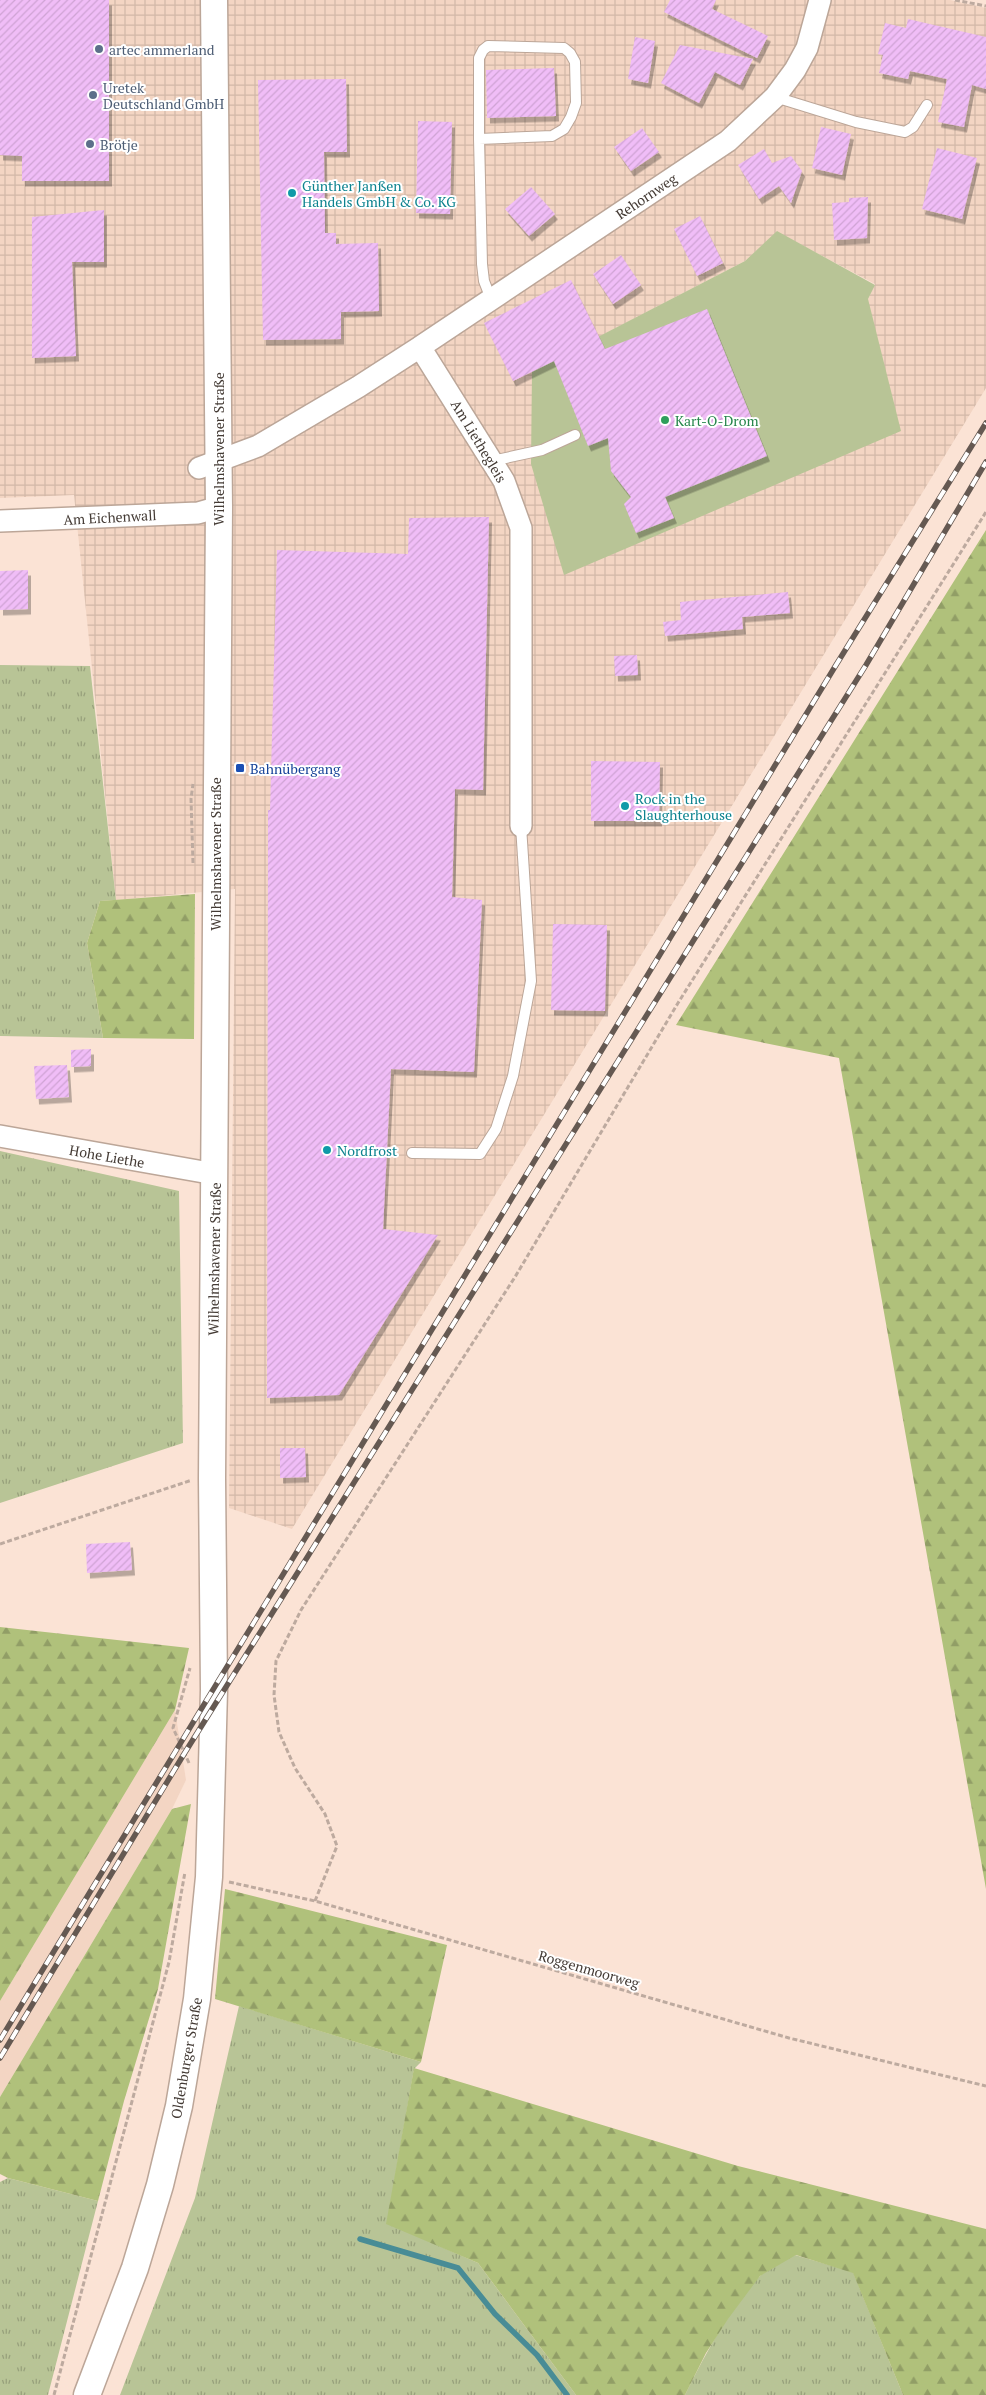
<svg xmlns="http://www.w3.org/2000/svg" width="986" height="2395" font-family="'PT Serif',serif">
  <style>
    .built { fill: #f3d5c3 }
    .industrial { fill: url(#industrial-grid); fill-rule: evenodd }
    .grass { fill: url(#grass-tufts) }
    .forest { fill: url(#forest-firs) }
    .pitch { fill: #b8c496 }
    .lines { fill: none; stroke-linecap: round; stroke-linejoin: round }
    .stream { stroke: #488c96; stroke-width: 5.5 }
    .building { fill: url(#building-hatch); filter: url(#shadow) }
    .service-casing { stroke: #bca698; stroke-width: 12 }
    .minor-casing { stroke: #bca698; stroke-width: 24 }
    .tertiary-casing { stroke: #bca698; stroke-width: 29 }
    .path { stroke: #bdaa9f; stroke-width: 3; stroke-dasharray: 5 2.5; stroke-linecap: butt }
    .service { stroke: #fff; stroke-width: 10 }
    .minor { stroke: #fff; stroke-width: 21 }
    .tertiary { stroke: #fff; stroke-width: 26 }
    .rail-casing { stroke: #655952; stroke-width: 5.5 }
    .rail { stroke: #fff; stroke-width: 4; stroke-dasharray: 11; stroke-linecap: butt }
    .service-dot { fill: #5c6f8a; stroke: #fff; stroke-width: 2 }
    .culture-dot { fill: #0f9aa8; stroke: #fff; stroke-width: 2 }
    .leisure-dot { fill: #2e9e5b; stroke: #fff; stroke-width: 2 }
    .transit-dot { fill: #1a4fb4; stroke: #fff; stroke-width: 2 }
    .labels { text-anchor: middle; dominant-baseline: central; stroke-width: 4; stroke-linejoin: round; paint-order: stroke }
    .service-label { font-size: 14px; fill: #4e5e75; stroke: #fff; text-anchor: start }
    .culture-label { font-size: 14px; fill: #0d838f; stroke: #fff; text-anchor: start }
    .street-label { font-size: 14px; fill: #443b35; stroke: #fff }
    .leisure-label { font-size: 14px; fill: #27864d; stroke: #fff; text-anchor: start }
    .transit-label { font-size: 14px; fill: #164399; stroke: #fff; text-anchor: start }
  </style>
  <defs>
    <pattern id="industrial-grid" width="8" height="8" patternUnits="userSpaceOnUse" patternTransform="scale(1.25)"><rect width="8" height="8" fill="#f3d5c3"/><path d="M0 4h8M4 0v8" fill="none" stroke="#d2b8a8"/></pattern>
    <pattern id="grass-tufts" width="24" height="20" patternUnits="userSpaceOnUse" patternTransform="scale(1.25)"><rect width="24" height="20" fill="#b8c496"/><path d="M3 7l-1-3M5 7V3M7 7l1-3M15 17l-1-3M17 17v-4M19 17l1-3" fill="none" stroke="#97a07b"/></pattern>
    <pattern id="forest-firs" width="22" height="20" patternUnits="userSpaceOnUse" patternTransform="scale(1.25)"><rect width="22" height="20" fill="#b0c17b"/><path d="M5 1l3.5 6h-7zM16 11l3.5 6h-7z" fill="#919e66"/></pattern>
    <pattern id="building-hatch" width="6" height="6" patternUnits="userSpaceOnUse" patternTransform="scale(1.25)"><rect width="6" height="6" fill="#f0bdf7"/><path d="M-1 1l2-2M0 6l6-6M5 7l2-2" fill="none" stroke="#cfa3d4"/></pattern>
    <filter id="shadow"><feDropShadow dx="3" dy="5.5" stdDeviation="0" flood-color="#0004"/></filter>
  </defs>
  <rect width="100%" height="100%" fill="#fbe3d5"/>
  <!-- built -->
  <path class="built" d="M175,1710L186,1780L172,1809L0,2097V2001Z"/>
  <!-- industrial -->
  <path class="industrial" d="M0,0H950L986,8V388L292,1529L229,1508L235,889L116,900L74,495L0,498ZM777,232L875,284L868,299L533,371L745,261Z"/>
  <!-- grass -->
  <path class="grass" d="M0,665L90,666L116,900L100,901L87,943L103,1038L0,1036Z
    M0,1151L179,1191L183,1443L0,1503Z
    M239,2006L421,2062L414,2069L387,2223L478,2263L576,2395H120L195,2198Z
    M8,2178L98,2201L48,2395H0V2182Z
    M795,2255L853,2272L903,2395H685C704,2357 730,2307 759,2277C768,2268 784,2261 795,2255Z"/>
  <!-- forest -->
  <path class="forest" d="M986,530V1889L839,1058L676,1025Z
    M195,894L194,1039L103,1038L87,943L100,901Z
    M0,1627L189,1648L175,1710L0,2001Z
    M191,1804L158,1989L124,2101L98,2201L8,2178L0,2174V2097L172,1809Z
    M225,1889L447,1945L421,2062L215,1999Z
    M414,2068L738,2166L986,2229V2395H903L853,2273L796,2255L760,2276L728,2319L706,2353L685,2395H576L478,2263L386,2224Z"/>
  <!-- pitch -->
  <path class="pitch" d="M777,231L875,285L868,299L901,431L564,575L531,464L532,371L745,261Z"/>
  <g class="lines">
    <!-- stream -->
    <path class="stream" d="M360,2239L458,2268L495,2314L537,2355L567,2395"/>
  </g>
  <!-- building -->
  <path class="building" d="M0,0H109V181H22V156L0,155Z
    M670,0H716L712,9L768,36L757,58L664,12Z
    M908,19L986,37V89L972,85L964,127L938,122L947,79L910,71L908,79L879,73L883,55L878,54L885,23L906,28Z
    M635,37L655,41L648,83L628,79Z
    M680,45L753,59L740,85L715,72L699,103L661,83Z
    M554,68L556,116L487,118L486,70Z
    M346,79L347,152H324L325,233H336V244L378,243L379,311L341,312V339L263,340L258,80Z
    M418,121L452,122L450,214L416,213Z
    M821,127L851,134L842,175L812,168Z
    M642,128L659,152L631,171L614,147Z
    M937,148L977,158L962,219L922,209Z
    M764,149L772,163L791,156L802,171L791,203L779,186L759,199L738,165Z
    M531,187L555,214L529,236L505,209Z
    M868,197L867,238L834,240L832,203L849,202V198Z
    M104,210V262H72L76,356L32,358V217Z
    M700,216L723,263L697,276L674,229Z
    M621,255L641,285L613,304L593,274Z
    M571,280L605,349L707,309L767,456L665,497L674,518L636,533L624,504L631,497L611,471L608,438L588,446L554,361L513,381L484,323Z
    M489,517L483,790L455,789L452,897L482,900L474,1072L391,1069L383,1229L438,1235L339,1395L267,1398L268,810H270L277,550L408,554L409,518Z
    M28,570V609L0,610V571Z
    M788,592L790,613L742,617L743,629L665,636L663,622L681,620L680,602Z
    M637,655L638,675L615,676L614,656Z
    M591,761L660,762L659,821H591Z
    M553,924L607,925L605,1011L551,1010Z
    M91,1049V1066L71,1067V1050Z
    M67,1065L69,1097L36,1099L34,1066Z
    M280,1448H305L306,1477L280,1478Z
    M130,1542L132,1570L87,1573L86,1544Z"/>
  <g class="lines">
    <!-- service casing -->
    <g class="service-casing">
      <path id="service" d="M775,97L856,122L905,132L913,127L927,105
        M479,139V58L483,50L488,46L564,48L570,53L575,62L576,103L571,117L564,129L552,136L479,139L482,264L484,281L491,299
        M492,461L542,450L575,435
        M412,1153L480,1154L496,1129L513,1076L531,981L521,826"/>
    </g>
    <!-- minor casing -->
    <g class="minor-casing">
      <path id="minor" d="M420,347L728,141L775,97L795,70L807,48L820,0
        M199,468L258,446L358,387L420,347L504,481L521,528V826
        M0,521L198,513L219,507
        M0,1136L215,1174"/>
    </g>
    <!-- tertiary casing -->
    <g class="tertiary-casing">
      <path id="tertiary" d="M87,2395L135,2268L160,2185L179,2106L197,1999L209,1877L214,1690L212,1478L219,507L214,0"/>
    </g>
    <!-- path -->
    <path class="path" d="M955,0L986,6
      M193,863L191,799L193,784
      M0,1544L192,1480
      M189,1763L173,1728L190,1668
      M229,1882L315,1901L789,2038L986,2086
      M315,1901L337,1846L325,1814L295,1768L279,1732L274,1695L276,1661L301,1610L515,1277L678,1003L986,512
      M54,2395L169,1962L185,1872"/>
    <!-- service -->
    <use href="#service" class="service"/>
    <!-- minor -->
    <use href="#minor" class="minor"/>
    <!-- tertiary -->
    <use href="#tertiary" class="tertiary"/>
    <!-- rail casing -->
    <g class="rail-casing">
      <path id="rail" d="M0,2040L836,665L986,423
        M0,2058L184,1754L866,665L986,462"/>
    </g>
    <!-- rail -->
    <use href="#rail" class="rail"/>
  </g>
  <!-- markers -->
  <g class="service-dot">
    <circle cx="99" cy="49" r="5"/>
    <circle cx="93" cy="95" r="5"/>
    <circle cx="90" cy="144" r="5"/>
  </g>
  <g class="culture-dot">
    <circle cx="292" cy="193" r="5"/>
    <circle cx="625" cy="806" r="5"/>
    <circle cx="327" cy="1150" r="5"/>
  </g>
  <circle class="leisure-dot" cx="665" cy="420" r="5"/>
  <rect class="transit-dot" x="235" y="763" width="10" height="10" rx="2.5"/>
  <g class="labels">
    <!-- service labels -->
    <g class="service-label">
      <text x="109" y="49">artec ammerland</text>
      <text x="103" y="87">Uretek<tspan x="103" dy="16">Deutschland GmbH</tspan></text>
      <text x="100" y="144">Brötje</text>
    </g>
    <!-- culture labels -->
    <g class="culture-label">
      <text x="302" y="185">Günther Janßen<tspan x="302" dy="16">Handels GmbH &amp; Co. KG</tspan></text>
      <text x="635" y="798">Rock in the<tspan x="635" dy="16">Slaughterhouse</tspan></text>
      <text x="337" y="1150">Nordfrost</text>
    </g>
    <!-- street labels -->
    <g class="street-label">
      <text transform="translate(646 196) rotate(-34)">Rehornweg</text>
      <text transform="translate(479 441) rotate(59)">Am Liethegleis</text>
      <text transform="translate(218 449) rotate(-90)">Wilhelmshavener Straße</text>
      <text transform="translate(110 517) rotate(-3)">Am Eichenwall</text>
      <text transform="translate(215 854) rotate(-90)">Wilhelmshavener Straße</text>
      <text transform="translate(107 1156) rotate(10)">Hohe Liethe</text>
      <text transform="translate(214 1259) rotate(-89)">Wilhelmshavener Straße</text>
      <text transform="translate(589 1969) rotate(16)">Roggenmoorweg</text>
      <text transform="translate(186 2058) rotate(-80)">Oldenburger Straße</text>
    </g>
    <!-- leisure labels -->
    <g class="leisure-label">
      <text x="675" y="420">Kart-O-Drom</text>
    </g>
    <!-- transit labels -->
    <g class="transit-label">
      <text x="250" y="768">Bahnübergang</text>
    </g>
  </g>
</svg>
